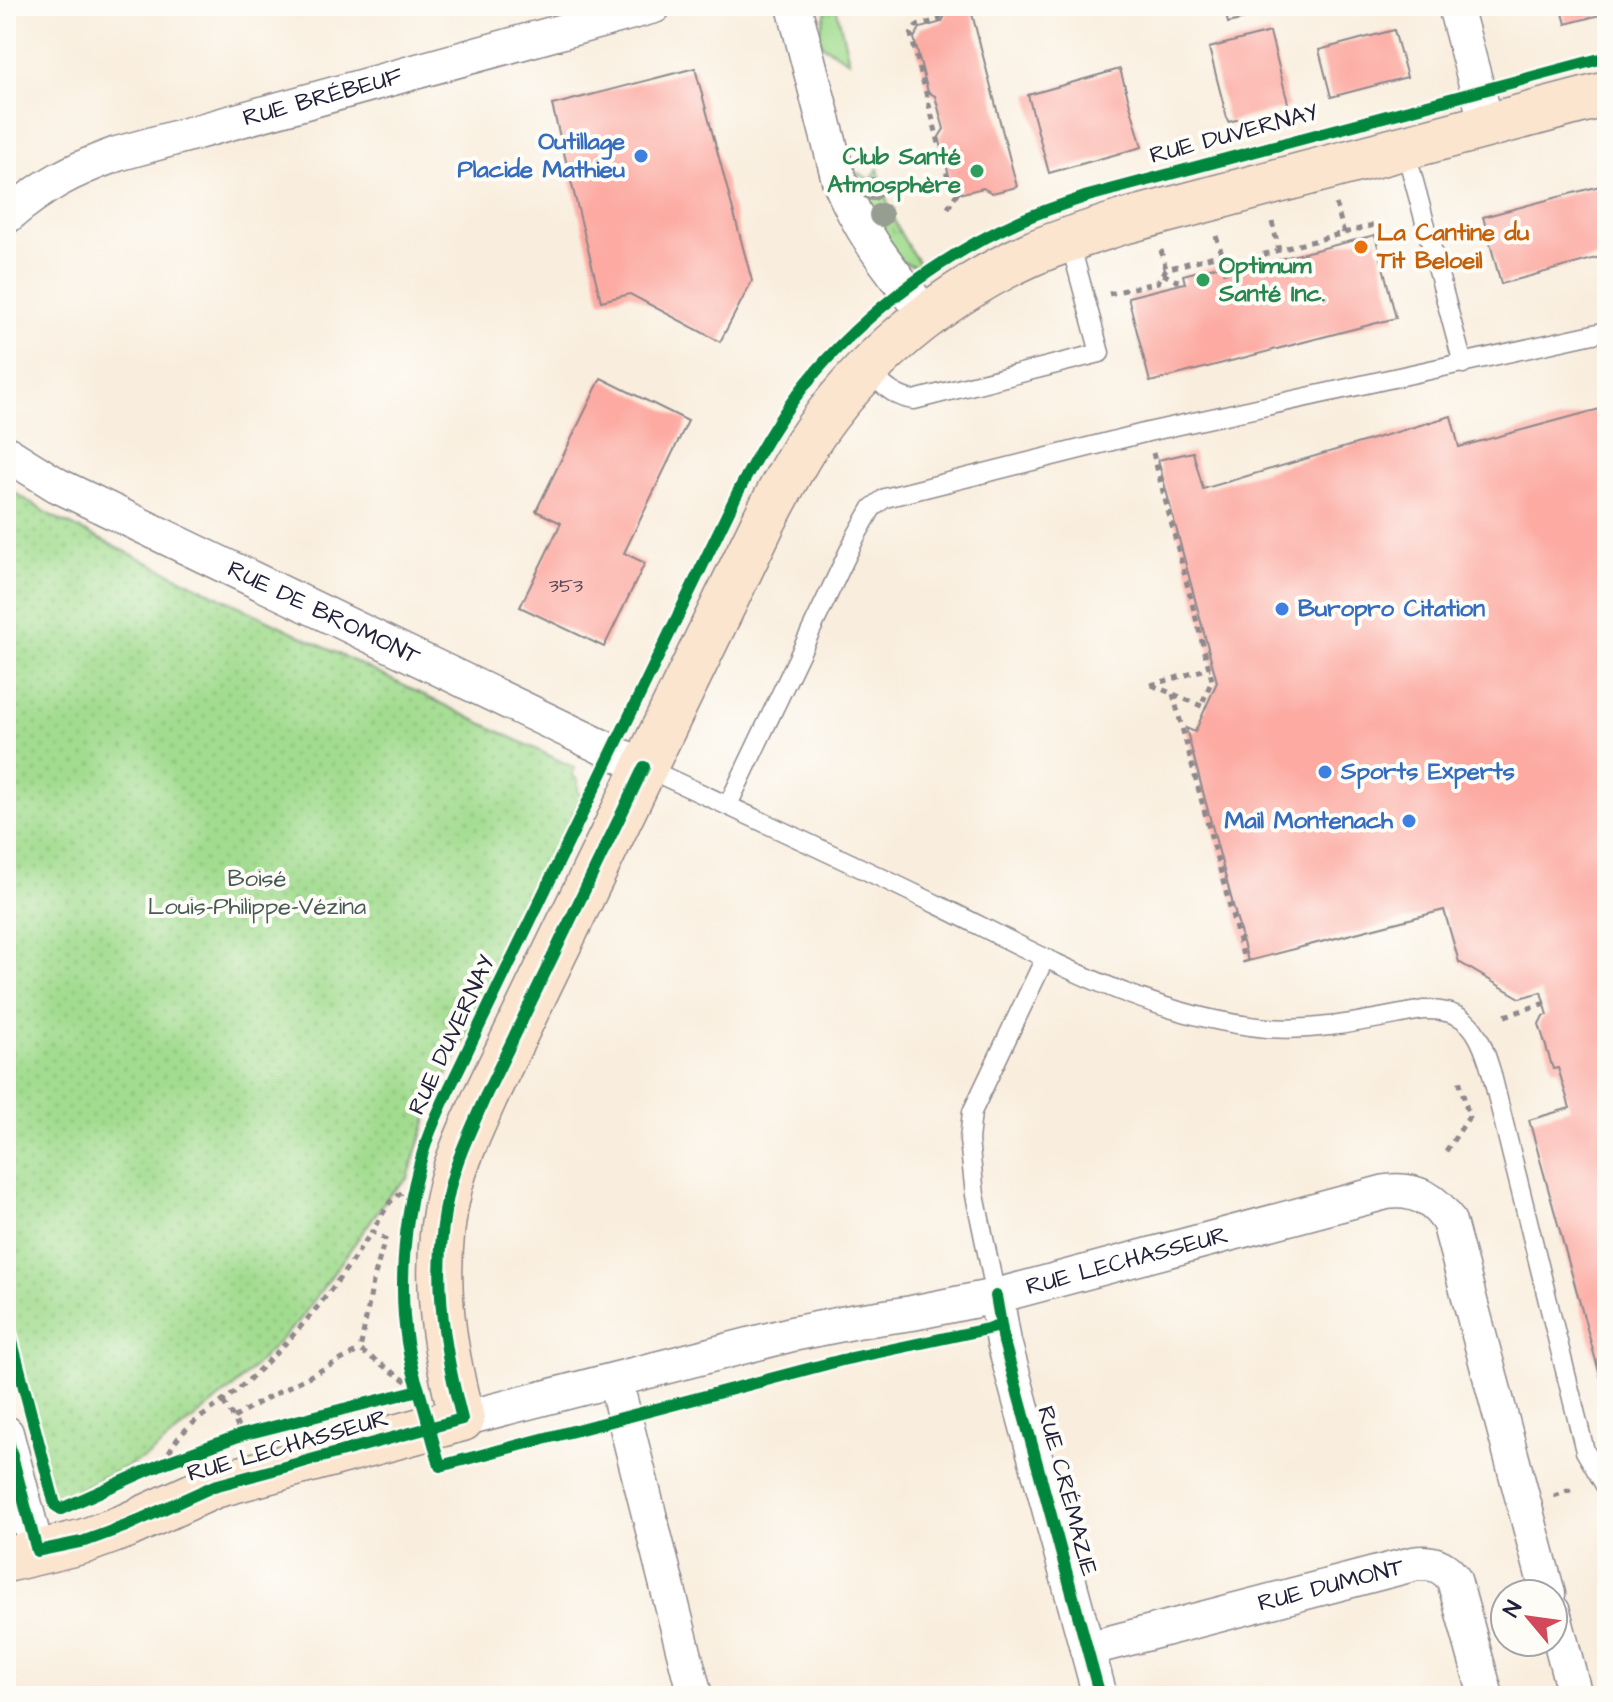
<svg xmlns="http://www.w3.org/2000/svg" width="1613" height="1702" font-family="'Architects Daughter',sans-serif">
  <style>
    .grass { fill: url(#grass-tufts); stroke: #627f65; stroke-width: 2 }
    .park { fill: url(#park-dots); stroke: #627f65; stroke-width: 2 }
    .building { fill: #fcaaa2 }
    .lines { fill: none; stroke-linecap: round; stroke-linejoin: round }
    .lane-casing { stroke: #8e888c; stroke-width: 21 }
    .street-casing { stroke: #8e888c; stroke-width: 37 }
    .secondary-casing { stroke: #8e888c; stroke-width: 47 }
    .path { stroke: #8e888c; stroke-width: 5; stroke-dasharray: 6 6; stroke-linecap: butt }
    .lane { stroke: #fff; stroke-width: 18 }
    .street { stroke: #fff; stroke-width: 34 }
    .secondary { stroke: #fbe5cf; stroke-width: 44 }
    .cycleway-casing { stroke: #fdfcf7; stroke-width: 17 }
    .cycleway { stroke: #00873e; stroke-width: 12 }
    .tree { fill: #989d92 }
    .shop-dot { fill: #3f7fe0; stroke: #fdfcf7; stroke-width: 3 }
    .leisure-dot { fill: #2e9e5b; stroke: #fdfcf7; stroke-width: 3 }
    .food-dot { fill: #e8710a; stroke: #fdfcf7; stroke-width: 3 }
    .labels { text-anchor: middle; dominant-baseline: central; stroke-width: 8; stroke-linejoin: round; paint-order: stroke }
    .number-label { font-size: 20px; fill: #584455 }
    .street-label { font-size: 24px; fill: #22223b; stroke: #fdfcf7 }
    .shop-label { font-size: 24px; font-weight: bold; fill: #366cbe; stroke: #fdfcf7; text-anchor: end }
    .leisure-label { font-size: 24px; font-weight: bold; fill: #27864d; stroke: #fdfcf7; text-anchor: end }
    .food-label { font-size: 24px; font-weight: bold; fill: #c56008; stroke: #fdfcf7; text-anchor: start }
    .park-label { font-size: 24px; fill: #485a54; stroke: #fdfcf7 }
  </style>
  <defs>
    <pattern id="grass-tufts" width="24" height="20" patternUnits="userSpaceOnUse" patternTransform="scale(2)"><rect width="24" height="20" fill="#a2dc8f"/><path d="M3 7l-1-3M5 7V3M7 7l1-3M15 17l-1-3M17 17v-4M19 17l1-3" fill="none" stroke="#8bbc7c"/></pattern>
    <pattern id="park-dots" width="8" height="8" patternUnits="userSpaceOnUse" patternTransform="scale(2)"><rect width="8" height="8" fill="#a2dc8f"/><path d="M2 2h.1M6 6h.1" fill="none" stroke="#8bbc7c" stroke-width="1.8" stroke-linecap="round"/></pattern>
  </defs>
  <rect width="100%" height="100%" fill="#fdfcf7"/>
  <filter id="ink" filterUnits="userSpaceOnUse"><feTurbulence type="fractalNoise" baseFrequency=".0125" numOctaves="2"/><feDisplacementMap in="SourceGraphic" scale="16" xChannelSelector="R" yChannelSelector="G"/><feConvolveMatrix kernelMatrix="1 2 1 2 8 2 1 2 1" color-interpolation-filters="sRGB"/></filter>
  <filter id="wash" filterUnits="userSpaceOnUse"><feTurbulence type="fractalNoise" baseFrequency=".006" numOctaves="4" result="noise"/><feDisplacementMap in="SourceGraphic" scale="32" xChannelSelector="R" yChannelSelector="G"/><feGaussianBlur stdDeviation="1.8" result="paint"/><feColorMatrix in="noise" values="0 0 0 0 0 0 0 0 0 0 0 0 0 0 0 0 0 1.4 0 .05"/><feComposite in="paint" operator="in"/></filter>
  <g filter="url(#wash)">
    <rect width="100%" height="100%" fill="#f9eede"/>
    <!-- grass -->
    <path class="grass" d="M828,6H836L849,61L822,45L819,33Z
      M878,168C888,212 897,232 923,269L902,262L873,221L854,175L859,173L871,180Z"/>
    <!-- park -->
    <path class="park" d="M6,487L52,516L575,768L572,775L578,780V792L583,795L430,1110L408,1178L390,1194L299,1321L237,1384L147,1457L69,1494L49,1501L6,1339Z"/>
    <g id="blocks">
      <!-- building -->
      <path class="building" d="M970,6L1017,187L992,193L983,188L963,193L952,187L939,137L944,129L935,96L928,92L914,38L920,28L942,22L947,11Z
        M1224,6H1294V7L1228,23Z
        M1561,6H1607V13L1566,24Z
        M1394,30L1407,77L1331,97L1319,50Z
        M1270,32L1289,107L1228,122L1209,48Z
        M695,68L752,281L720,342L630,294L601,301L552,105Z
        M1120,69L1142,147L1049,173L1028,95Z
        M1607,184V255L1501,284L1483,217Z
        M1375,235L1396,318L1150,382L1128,297L1185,283L1183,275L1222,265L1224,273Z
        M601,378L688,421L624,553L645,563L604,647L520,607L561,523L536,511Z
        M1607,407V1397H1606L1529,1120L1570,1108L1558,1068L1553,1069L1539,1024L1543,1016L1548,1015L1541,992L1520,998L1459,962L1444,910L1248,961L1186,728L1195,732L1217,682L1158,460L1193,452L1203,489L1451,416L1459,447Z"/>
    </g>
  </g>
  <g filter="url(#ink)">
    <use href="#blocks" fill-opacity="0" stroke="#8e888c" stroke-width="2"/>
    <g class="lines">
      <!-- lane casing -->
      <g class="lane-casing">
        <path id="lane" d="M1405,148L1463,364
          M867,371C881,383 895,398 914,400L1100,353L1069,239
          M644,767C743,813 842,858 940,906C1044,957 1149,1017 1267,1028C1319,1032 1372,1019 1423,1010C1469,1008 1479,1032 1491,1071L1585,1451L1607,1489
          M728,805L856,536L872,508L885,498L1148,432L1607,331
          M996,1296L975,1195L969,1140L972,1112L1045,958"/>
      </g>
      <!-- street casing -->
      <g class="street-casing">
        <g id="street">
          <path d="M794,6L839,180C861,235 891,270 927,316"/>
          <path d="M1455,6L1487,125"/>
          <path id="s1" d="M6,217C44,185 70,171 117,154L654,6"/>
          <path id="s2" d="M6,453L57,485L644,767"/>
          <path d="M996,1296L1004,1342L1100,1696"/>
          <path d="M615,1380L695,1696"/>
          <path id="s3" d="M462,1419L792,1334L857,1321L912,1313L996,1296L1386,1192C1413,1188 1435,1198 1449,1222L1548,1594"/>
          <path d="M6,1433L37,1551"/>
          <path d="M1553,1612L1575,1696"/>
          <path id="s4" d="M1087,1649L1413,1564C1431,1561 1444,1565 1454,1580L1486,1696"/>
        </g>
      </g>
      <!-- secondary casing -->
      <g class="secondary-casing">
        <path id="secondary" d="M6,1560L85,1541L126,1526L214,1486L462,1419C442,1342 431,1265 450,1187C458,1155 473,1125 486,1095L765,519C778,494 791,469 806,445C860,362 942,294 1031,254C1061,241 1092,232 1123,222L1607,94"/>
      </g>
      <!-- path -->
      <path class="path" d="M947,6L939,20L916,26L911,35L951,190L957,193L959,190
        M1336,204L1344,233
        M948,208L957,193
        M1272,222L1279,250
        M1216,236L1222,254
        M1161,250L1166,269
        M1223,269L1230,268L1234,262
        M1163,274L1177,281L1184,279
        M1109,294L1158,282L1166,269L1222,254L1234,262L1378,224
        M1153,453L1212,680L1201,706
        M1151,685L1210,668
        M1152,685L1206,708
        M1173,694L1245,963
        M1505,1016L1545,1003
        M1446,1151L1469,1117L1459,1079
        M411,1185L390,1202L372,1231L385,1239L373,1282L360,1350L415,1387
        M223,1402L234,1418L241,1435
        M234,1418L252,1406L360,1350
        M164,1463C178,1428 199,1420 227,1398C242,1387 255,1374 268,1361C308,1322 342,1278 372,1231
        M1554,1496L1573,1489"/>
      <!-- lane -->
      <use href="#lane" class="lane"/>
      <!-- street -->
      <use href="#street" class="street"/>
      <!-- secondary -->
      <use href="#secondary" class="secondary"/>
      <!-- cycleway casing -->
      <g class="cycleway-casing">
        <path id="cycleway" d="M996,1296L1004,1342L1100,1696
          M6,1319L55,1505L61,1509L164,1463L241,1435L419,1390L440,1466L842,1360L1001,1326
          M419,1390C392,1314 402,1212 428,1137C440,1105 457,1074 471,1043L737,494C754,461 772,429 794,399C851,322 937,257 1024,219C1045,210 1067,203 1088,196L1607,57
          M6,1433L37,1551L85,1541L126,1526L214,1486L462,1419C442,1342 431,1265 450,1187C458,1155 473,1125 486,1095L644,767"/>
      </g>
      <!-- cycleway -->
      <use href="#cycleway" class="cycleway"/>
    </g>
    <!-- trees -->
    <g class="tree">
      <circle cx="872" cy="189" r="12"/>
      <circle cx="881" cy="215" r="12"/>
    </g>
  </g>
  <!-- markers -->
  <g class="shop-dot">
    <circle cx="641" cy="156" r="8"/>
    <circle cx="1282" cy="609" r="8"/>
    <circle cx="1325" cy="772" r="8"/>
    <circle cx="1409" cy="821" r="8"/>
  </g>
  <g class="leisure-dot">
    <circle cx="977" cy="171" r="8"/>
    <circle cx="1203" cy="280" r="8"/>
  </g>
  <circle class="food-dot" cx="1361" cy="247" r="8"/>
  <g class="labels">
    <!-- number labels -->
    <g class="number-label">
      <text x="566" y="586">353</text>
    </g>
    <!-- street labels -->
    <g class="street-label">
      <text stroke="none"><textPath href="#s1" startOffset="342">RUE BRÉBEUF</textPath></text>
      <text transform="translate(1234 134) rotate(-15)">RUE DUVERNAY</text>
      <text stroke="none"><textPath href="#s2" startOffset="356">RUE DE BROMONT</textPath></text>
      <text transform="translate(452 1035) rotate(-65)">RUE DUVERNAY</text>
      <text stroke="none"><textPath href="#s3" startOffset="684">RUE LECHASSEUR</textPath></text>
      <text transform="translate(288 1446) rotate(-16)">RUE LECHASSEUR</text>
      <text transform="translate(1067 1491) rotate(75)">RUE CRÉMAZIE</text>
      <text stroke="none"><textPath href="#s4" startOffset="252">RUE DUMONT</textPath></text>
    </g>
    <!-- shop labels -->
    <g class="shop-label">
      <text x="625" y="142">Outillage<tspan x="625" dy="28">Placide Mathieu</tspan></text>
      <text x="1298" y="609" text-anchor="start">Buropro Citation</text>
      <text x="1341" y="772" text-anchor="start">Sports Experts</text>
      <text x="1393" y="821">Mail Montenach</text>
    </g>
    <!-- leisure labels -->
    <g class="leisure-label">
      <text x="961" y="157">Club Santé<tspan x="961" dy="28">Atmosphère</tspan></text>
      <text x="1219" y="266" text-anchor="start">Optimum<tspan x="1219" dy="28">Santé Inc.</tspan></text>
    </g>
    <!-- food labels -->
    <g class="food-label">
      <text x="1377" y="233">La Cantine du<tspan x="1377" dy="28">Tit Beloeil</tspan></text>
    </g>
    <!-- park labels -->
    <g class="park-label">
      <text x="257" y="879">Boisé<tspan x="257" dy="28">Louis-Philippe-Vézina</tspan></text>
    </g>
  </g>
  <!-- margin -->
  <rect width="1613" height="1702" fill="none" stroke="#fdfcf7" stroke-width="32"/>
  <!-- north arrow -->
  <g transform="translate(1529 1618) rotate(299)"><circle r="38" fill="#fdfcf7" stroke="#a5a5ac" stroke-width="2"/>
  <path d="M0-6L14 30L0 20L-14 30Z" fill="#d1495b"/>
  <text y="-12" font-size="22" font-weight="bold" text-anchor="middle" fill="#22223b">N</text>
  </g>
</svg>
